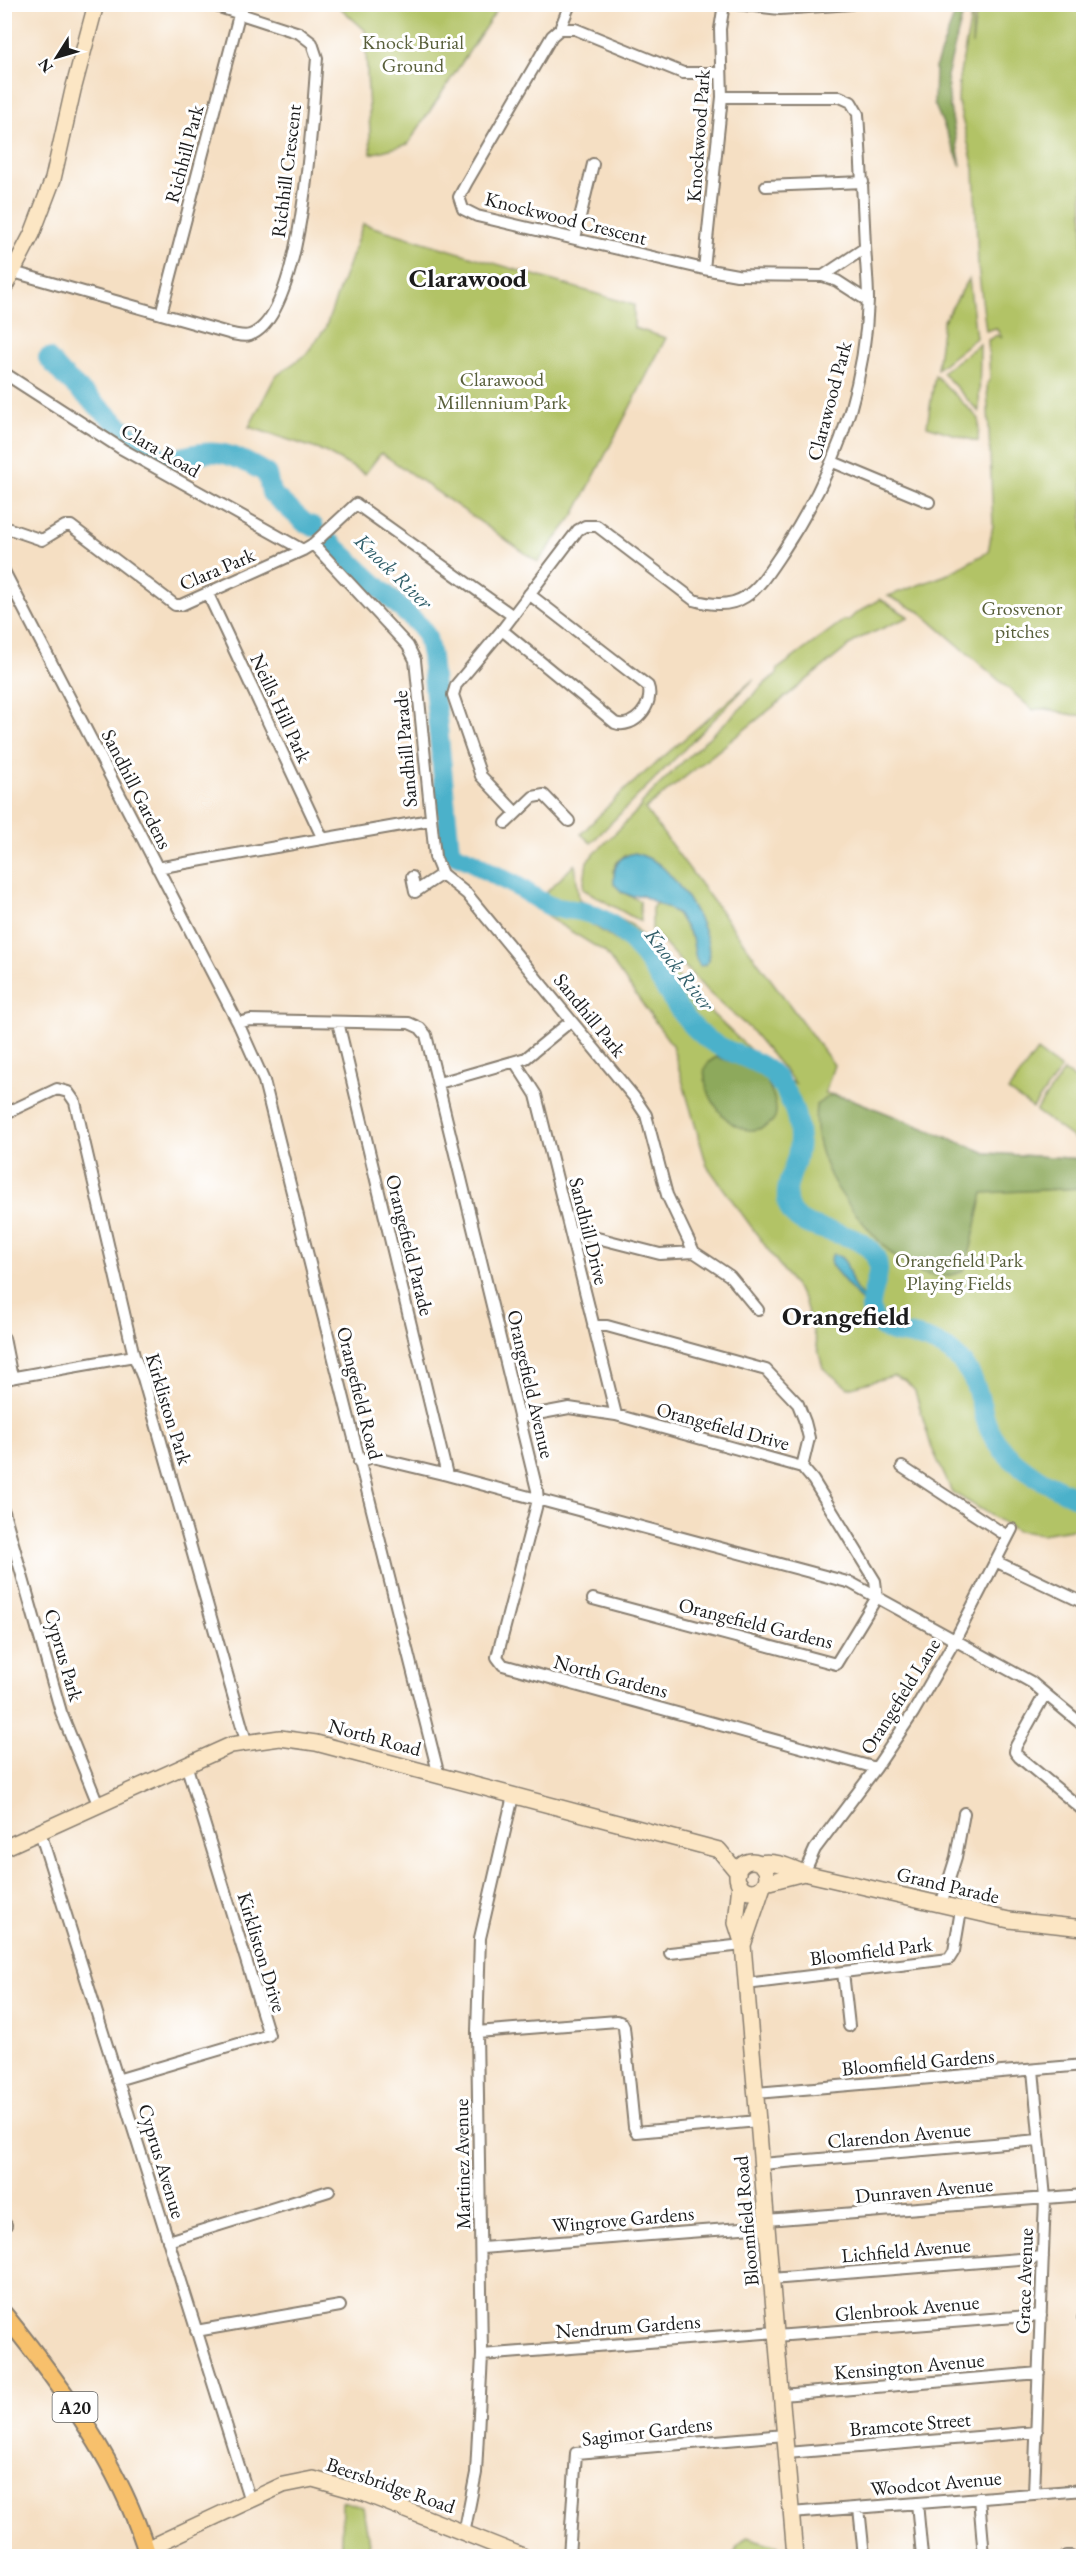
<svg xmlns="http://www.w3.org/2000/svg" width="1088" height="2561" font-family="'EB Garamond',serif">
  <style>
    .green { fill: #b2c366; stroke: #677041; stroke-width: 1.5 }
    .forest { fill: #8da95b; stroke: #54623c; stroke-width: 1.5 }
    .water { fill: #4bb1ca; stroke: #346673; stroke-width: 1.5 }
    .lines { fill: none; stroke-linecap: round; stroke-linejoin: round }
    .river { stroke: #4bb1ca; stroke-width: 20 }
    .street-casing { stroke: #887e70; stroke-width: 14 }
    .secondary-casing { stroke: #887e70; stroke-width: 18 }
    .primary-casing { stroke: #887e70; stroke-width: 20 }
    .street { stroke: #fff; stroke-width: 10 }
    .secondary { stroke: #fce6c4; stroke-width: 15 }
    .primary { stroke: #f7c06c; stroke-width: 16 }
    .labels { text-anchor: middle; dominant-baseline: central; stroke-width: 6; stroke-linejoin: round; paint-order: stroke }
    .shield { fill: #fff; stroke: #606060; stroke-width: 1.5 }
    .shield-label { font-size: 18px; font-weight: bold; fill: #1c1c1c }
    .park-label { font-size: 20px; fill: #585f3a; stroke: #fff }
    .street-label { font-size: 20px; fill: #1c1c1c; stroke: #fff }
    .water-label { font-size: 21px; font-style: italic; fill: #315f6a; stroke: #fff }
    .district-label { font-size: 26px; font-weight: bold; fill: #1c1c1c; stroke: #fff }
  </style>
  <rect width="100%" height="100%" fill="#fff"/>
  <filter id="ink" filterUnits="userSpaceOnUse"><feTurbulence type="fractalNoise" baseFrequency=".0167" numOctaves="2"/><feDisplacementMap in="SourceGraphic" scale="12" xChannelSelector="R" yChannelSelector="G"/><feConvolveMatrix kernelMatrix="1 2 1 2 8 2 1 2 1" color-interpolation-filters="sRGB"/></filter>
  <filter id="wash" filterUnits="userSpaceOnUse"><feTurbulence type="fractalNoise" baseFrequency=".008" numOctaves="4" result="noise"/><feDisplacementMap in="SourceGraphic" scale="24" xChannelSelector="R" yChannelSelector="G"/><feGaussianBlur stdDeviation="1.35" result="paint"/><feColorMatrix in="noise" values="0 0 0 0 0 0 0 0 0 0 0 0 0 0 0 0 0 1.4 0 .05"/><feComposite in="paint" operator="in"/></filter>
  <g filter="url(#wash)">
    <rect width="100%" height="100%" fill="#f5dfc3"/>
    <!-- green -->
    <path class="green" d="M337,5H500L408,144L371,154L365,30Z
      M977,5H1083V715C1066,717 1049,705 1033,710L920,612L888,596L946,575L988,552L993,525L987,384L990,379L988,340L997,335L1002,338L996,328L986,331L978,267L974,168L958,102L959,78L973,7L972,45Z
      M363,224L634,305V328L666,338L574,515L538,562L381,453L365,474L323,451L249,427L275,377L306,354L325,329Z
      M969,279L976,338L937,369L943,322Z
      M980,344L979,412L942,372Z
      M935,375L979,419L978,442L927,426Z
      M880,599L909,617L858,639L645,809L834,1065L825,1093L851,1099L986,1153L1083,1159V1527L1042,1534L1017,1531L952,1492L931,1446L915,1391L906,1381L893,1376L848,1388L823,1368L804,1299L707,1166L672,1045L605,952L549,918L541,904L579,916L625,946L702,1042L732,1062L795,1083L750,1029L708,992L652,930V908L657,902L678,914L692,938L705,934L625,855L617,862L613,871L622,892L640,901L641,922L583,889L587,861L642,806L641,804C672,770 706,740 740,709C753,697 762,683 777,674L778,669L844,620L848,621L855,614Z
      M754,679L591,843L581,834L620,794Z
      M575,864L579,900L632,925L702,1004L762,1061C727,1049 697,1029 674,998C658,976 640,940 618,925C593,910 568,904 540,899Z
      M1037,1051L1061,1069L1033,1108L1008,1091Z
      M1064,1071L1083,1085V1145L1036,1111Z
      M342,2501L363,2507L371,2556H330L341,2545Z
      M747,2537L777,2546V2556H734L737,2546Z"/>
    <!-- forest -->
    <path class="forest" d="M958,5H963L964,9L947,76L950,107L961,166L934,103L935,68Z
      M717,1057L763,1072C768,1085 777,1098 776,1112C776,1119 772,1123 766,1126C736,1142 709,1105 705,1079C705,1075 703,1070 706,1066C708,1062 713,1059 717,1057Z
      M831,1095L851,1099L986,1153L1083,1159V1188L983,1193L971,1248L963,1271C947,1279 926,1277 910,1268C885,1253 844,1202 831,1177C820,1154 813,1130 816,1105Z"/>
    <!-- water -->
    <path class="water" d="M635,853C645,856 653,859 661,866C680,882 719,940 706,965L700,966L696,959L692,938L677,913L641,895L631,896L622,892L614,884C613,867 617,856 635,853Z
      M833,1254C849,1257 848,1274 854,1286C858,1294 866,1297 866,1307L831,1265L830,1259Z"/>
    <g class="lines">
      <!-- river -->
      <path class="river" d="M48,358L63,375L143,447L169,461C211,446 230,451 267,474L271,493L305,523L314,527
        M332,544L421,627L427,637L431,656L450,849L453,853C461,858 469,859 476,864C490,873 496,876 511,883C525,890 536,900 550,906C559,909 570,909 580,911C596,914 612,924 624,934C657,964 670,1009 705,1037C726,1055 761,1057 778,1080C794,1102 803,1129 797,1156C793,1173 781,1192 790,1210C802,1234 855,1228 873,1253C889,1274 861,1300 875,1320C886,1336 905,1333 921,1338C932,1341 943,1346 952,1353C978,1375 977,1395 987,1424C1001,1463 1048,1485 1084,1501"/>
    </g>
  </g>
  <g filter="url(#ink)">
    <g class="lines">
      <!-- street casing -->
      <g class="street-casing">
        <path id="street" d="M736,4L780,9L851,4
          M560,29L570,4
          M721,73H683L575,29H560L552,36L467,182L459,197L463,209L477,216L704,269L737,275L823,276L837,281L868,301
          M766,186L863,182
          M575,238L593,164
          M704,269L722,97L720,29L724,4
          M13,272L232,334C238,335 245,337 250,335C305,316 312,110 317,58L312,43L299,33L210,4
          M823,276L865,248
          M161,314L239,15L244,4
          M4,373L122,449L303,550
          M833,462L929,502
          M4,527L42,540L65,526H71L175,605H181L303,550L313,544L356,504L513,616
          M313,544L408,646L415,660L435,857L442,874L467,894L634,1097L646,1115L667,1195L694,1252L730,1276L758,1310
          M4,571L238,1023L264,1081L439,1776
          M208,594L322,837
          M502,630L615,723C634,730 655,704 648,686L529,594
          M516,813L481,776L453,695L456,685L502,630L578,530L585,526H597L694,600C744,615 758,588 783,551C833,476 865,392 868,300C868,282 866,264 865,246C863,202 861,158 858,114L851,102L840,97H722
          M506,823L533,797L544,795L569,821
          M157,868L430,820
          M412,877L415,892L442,874
          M338,1022L447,1475
          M238,1023L250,1020L409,1023L420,1028L426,1035L537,1490L538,1500L497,1657L503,1665L876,1768
          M515,1062L536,1095L616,1415
          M439,1083L526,1058L571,1021
          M4,1114L57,1089L68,1092L75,1102L134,1356L143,1378L246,1741
          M570,1231L660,1254L694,1252
          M593,1326H607L766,1370L798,1404L805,1422L809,1438L802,1467
          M4,1338L12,1378
          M4,1379L134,1356
          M521,1417L569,1408L616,1415L802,1467L813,1480L875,1581L877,1597L836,1664L593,1599
          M359,1462L372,1457L447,1475L851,1583L1031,1682L1084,1726
          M902,1467L1007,1536
          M4,1512L61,1712L98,1804
          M995,1561L1084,1603
          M1045,1694L1016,1746L1015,1752L1019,1757L1084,1811
          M40,1832L250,2501
          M804,1873L815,1849L876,1768L913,1713L955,1640L1012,1529
          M941,1905L956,1857L964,1813
          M670,1953L743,1945
          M843,1972L849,2026
          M746,1984L949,1959L954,1951L961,1910
          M477,2032L617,2021L622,2023L624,2027L634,2127L636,2132L758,2121
          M1033,2070L1045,2198L1034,2494
          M117,2080L269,2035L186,1764
          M756,2093L1084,2065
          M762,2164L1039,2140
          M766,2220L1084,2195
          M4,2226L6,2225
          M168,2241L329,2191
          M482,2248L767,2226
          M771,2279L1043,2257
          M1083,2318H1084
          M196,2331L340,2306
          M776,2336L1041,2315
          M482,2355L776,2332
          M782,2395L1039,2373
          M787,2453L1037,2432
          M979,2498L984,2556
          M917,2503L922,2556
          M859,2508L864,2556
          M791,2513L1084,2490
          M464,2534L476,2473L482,2355L477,2032L480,1938L513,1796
          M569,2556L576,2453L785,2435
          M1066,2556H1071"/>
      </g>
      <!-- secondary casing -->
      <g class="secondary-casing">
        <path id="secondary" d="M4,288L32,234L53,179L73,90L96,4
          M4,1848L231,1745L280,1738L316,1743L719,1850L738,1873
          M737 1876a15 15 0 1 1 30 0a15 15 0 1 1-30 0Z
          M759,1863C776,1860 789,1867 804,1873L1009,1920L1084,1928
          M765,1883L804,1873
          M740,1884L736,1923L743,1945L795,2556
          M743,1945L763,1886
          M146,2549L283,2485L313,2479L363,2493L523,2556"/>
      </g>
      <!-- primary casing -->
      <g class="primary-casing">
        <path id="primary" d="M4,2314C62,2386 122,2467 148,2556"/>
      </g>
      <!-- street -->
      <use href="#street" class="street"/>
      <!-- secondary -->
      <use href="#secondary" class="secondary"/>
      <!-- primary -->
      <use href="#primary" class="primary"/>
    </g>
  </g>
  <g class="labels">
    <!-- shield labels -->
    <rect class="shield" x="52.5" y="2392" width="45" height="30" rx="4.5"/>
    <g class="shield-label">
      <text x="75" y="2407">A20</text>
    </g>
    <!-- park labels -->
    <g class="park-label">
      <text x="413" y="42">Knock Burial<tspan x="413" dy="23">Ground</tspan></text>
      <text x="502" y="379">Clarawood<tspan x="502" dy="23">Millennium Park</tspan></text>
      <text x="1022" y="608">Grosvenor<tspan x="1022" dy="23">pitches</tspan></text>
      <text x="959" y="1260">Orangefield Park<tspan x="959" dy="23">Playing Fields</tspan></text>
    </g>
    <!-- street labels -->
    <g class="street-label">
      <text transform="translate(698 136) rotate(-86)">Knockwood Park</text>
      <text transform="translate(184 154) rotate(-75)">Richhill Park</text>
      <text transform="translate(286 171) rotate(-83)">Richhill Crescent</text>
      <text transform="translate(566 218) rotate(14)">Knockwood Crescent</text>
      <text transform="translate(829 401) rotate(-75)">Clarawood Park</text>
      <text transform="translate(161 450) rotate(30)">Clara Road</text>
      <text transform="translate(217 569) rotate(-23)">Clara Park</text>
      <text transform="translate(281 708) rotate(65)">Neills Hill Park</text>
      <text transform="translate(405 749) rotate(-95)">Sandhill Parade</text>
      <text transform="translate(137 789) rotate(63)">Sandhill Gardens</text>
      <text transform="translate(590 1015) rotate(51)">Sandhill Park</text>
      <text transform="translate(589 1231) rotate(76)">Sandhill Drive</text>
      <text transform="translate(410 1245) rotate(76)">Orangefield Parade</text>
      <text transform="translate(531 1384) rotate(77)">Orangefield Avenue</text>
      <text transform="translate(360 1393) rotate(76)">Orangefield Road</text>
      <text transform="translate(169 1409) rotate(73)">Kirkliston Park</text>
      <text transform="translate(723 1426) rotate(15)">Orangefield Drive</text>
      <text transform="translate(756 1623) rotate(14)">Orangefield Gardens</text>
      <text transform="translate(64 1655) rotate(74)">Cyprus Park</text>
      <text transform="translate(611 1676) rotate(15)">North Gardens</text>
      <text transform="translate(900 1696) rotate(-58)">Orangefield Lane</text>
      <text transform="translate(375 1737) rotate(15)">North Road</text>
      <text transform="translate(948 1885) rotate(13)">Grand Parade</text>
      <text transform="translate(871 1951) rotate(-7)">Bloomfield Park</text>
      <text transform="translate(262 1952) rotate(73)">Kirkliston Drive</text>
      <text transform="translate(918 2062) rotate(-5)">Bloomfield Gardens</text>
      <text transform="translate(899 2135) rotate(-5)">Clarendon Avenue</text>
      <text transform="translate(162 2161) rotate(73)">Cyprus Avenue</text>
      <text transform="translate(462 2164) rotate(-91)">Martinez Avenue</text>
      <text transform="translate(924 2190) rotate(-5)">Dunraven Avenue</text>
      <text transform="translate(623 2219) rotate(-5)">Wingrove Gardens</text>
      <text transform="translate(746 2221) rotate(-95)">Bloomfield Road</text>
      <text transform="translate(906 2250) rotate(-5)">Lichfield Avenue</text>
      <text transform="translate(1024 2281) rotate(-88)">Grace Avenue</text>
      <text transform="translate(907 2308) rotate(-5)">Glenbrook Avenue</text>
      <text transform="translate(628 2326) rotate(-4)">Nendrum Gardens</text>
      <text transform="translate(909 2366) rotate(-5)">Kensington Avenue</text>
      <text transform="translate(910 2424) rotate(-5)">Bramcote Street</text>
      <text transform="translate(647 2431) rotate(-7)">Sagimor Gardens</text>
      <text transform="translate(936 2483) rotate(-5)">Woodcot Avenue</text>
      <text transform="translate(391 2485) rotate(19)">Beersbridge Road</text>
    </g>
    <!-- water labels -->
    <g class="water-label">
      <text transform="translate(394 571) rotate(44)">Knock River</text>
      <text transform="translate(680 969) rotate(52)">Knock River</text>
    </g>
    <!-- district labels -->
    <g class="district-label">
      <text x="468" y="278">Clarawood</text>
      <text x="846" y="1316">Orangefield</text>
    </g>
  </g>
  <!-- margin -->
  <rect width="1088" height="2561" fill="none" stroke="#fff" stroke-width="24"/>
  <!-- north arrow -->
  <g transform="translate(57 57) rotate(233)" stroke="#ffffff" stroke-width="4.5" paint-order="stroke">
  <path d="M0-4.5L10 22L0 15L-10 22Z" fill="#1c1c1c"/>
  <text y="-9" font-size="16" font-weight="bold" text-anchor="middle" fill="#1c1c1c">N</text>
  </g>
</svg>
